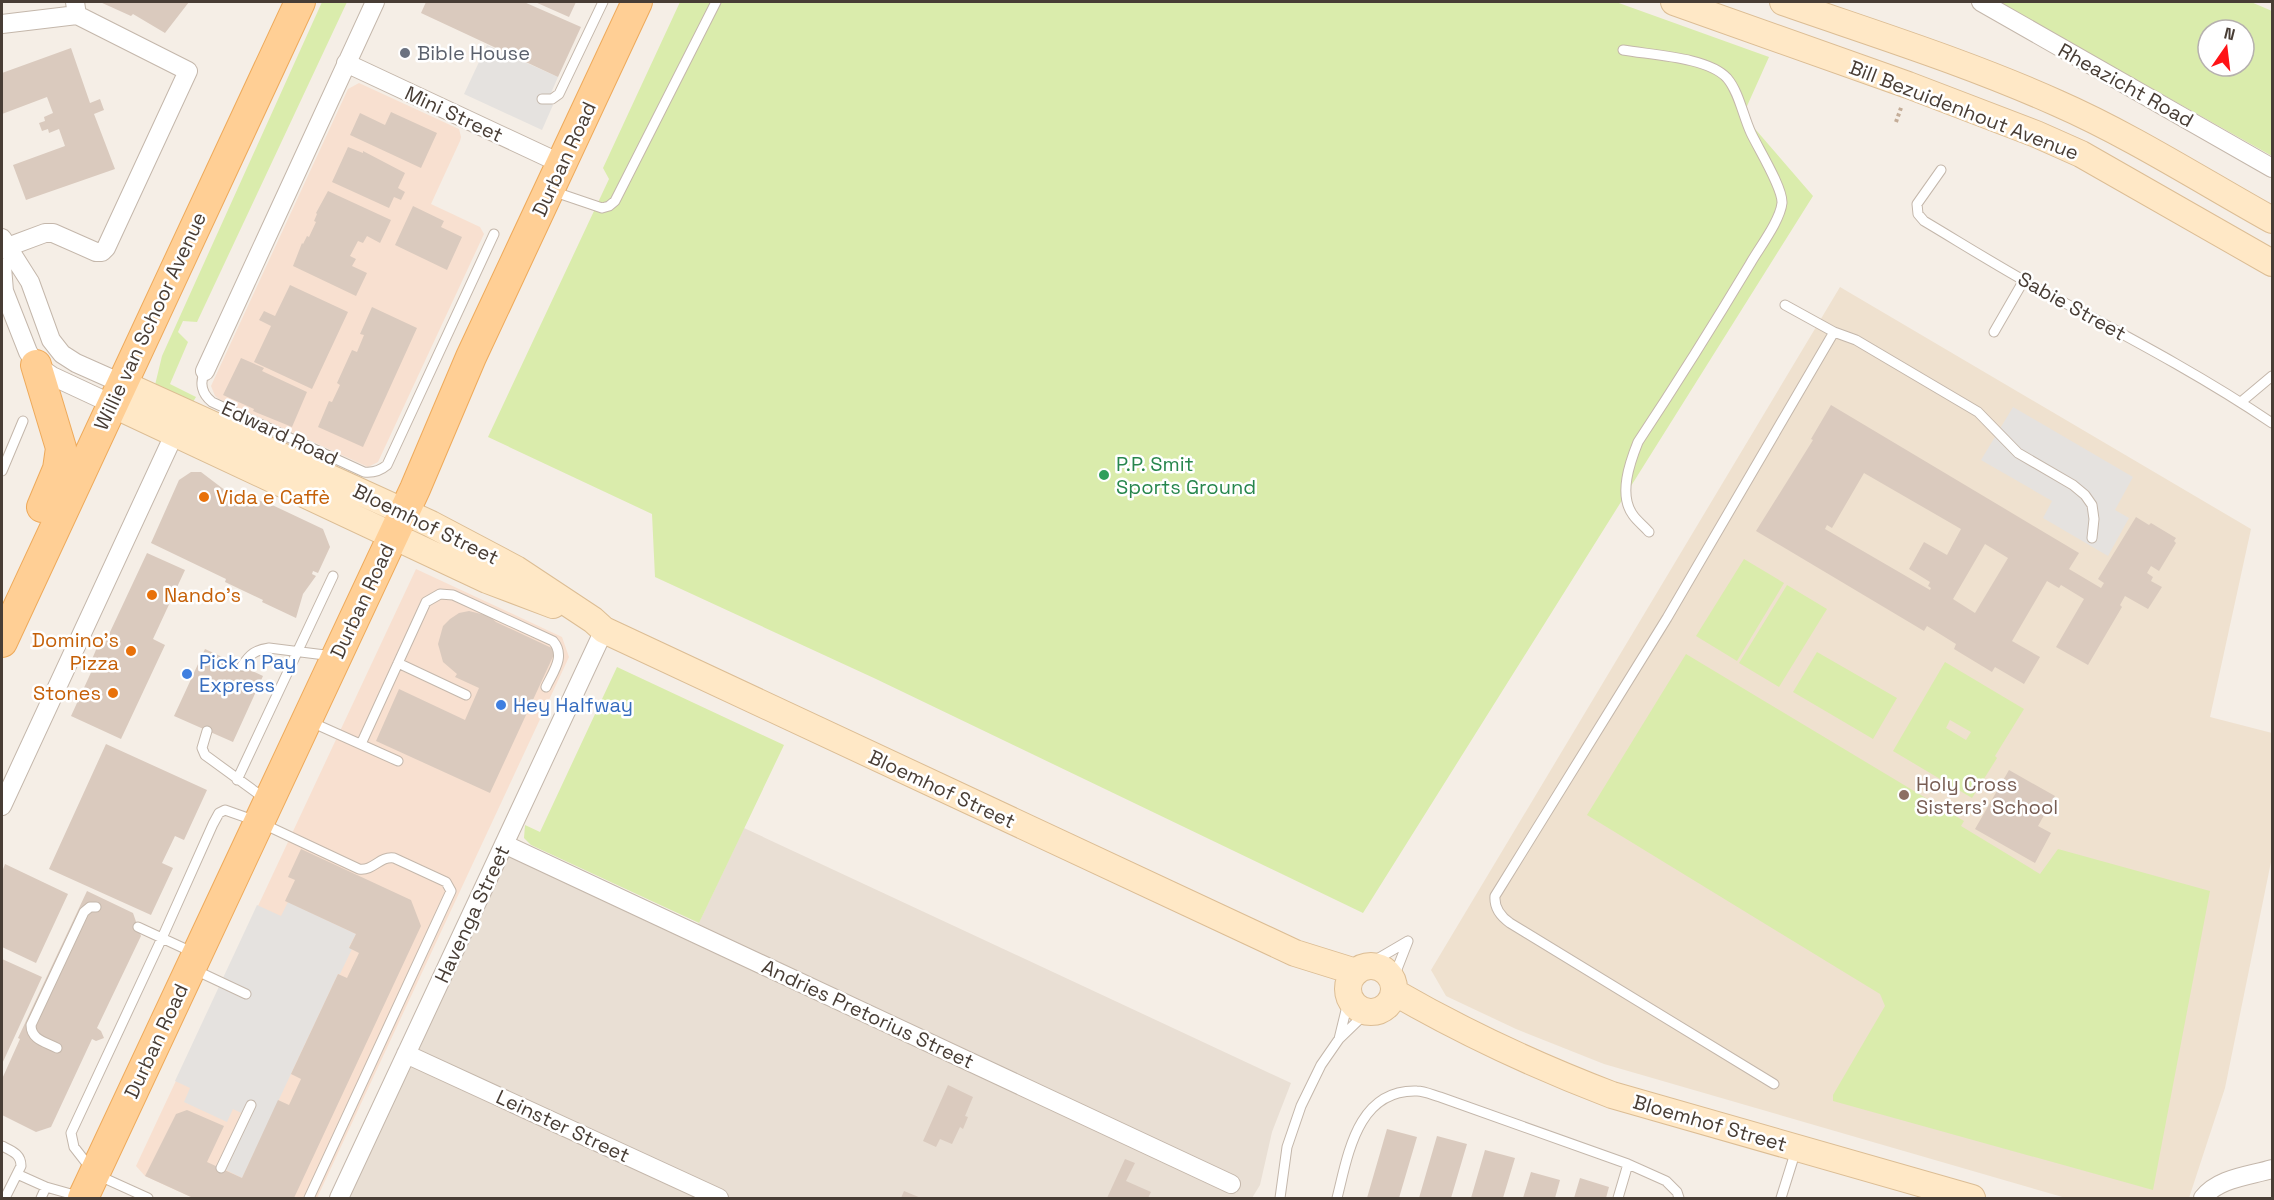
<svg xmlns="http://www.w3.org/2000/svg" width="2274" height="1200" font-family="'Space Grotesk',sans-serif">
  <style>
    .residential { fill: #e9dfd4 }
    .commercial { fill: #f8e0d0 }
    .education { fill: #efe1cf }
    .green { fill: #daecac; fill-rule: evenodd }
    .parking { fill: #e5e2df }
    .building { fill: #dacabe; fill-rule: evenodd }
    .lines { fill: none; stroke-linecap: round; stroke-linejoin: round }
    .lane-casing { stroke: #c4b7ab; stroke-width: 11 }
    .street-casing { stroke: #c4b7ab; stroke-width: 20 }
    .secondary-casing { stroke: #dcbd94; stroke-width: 28 }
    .primary-casing { stroke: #eeaa5b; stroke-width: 32 }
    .path { stroke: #c4ad98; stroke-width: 4; stroke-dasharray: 3 3; stroke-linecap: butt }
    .lane { stroke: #fff; stroke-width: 9 }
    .street { stroke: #fff; stroke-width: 18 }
    .secondary { stroke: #ffe8c6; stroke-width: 26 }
    .primary { stroke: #ffcf95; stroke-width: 30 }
    .worship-dot { fill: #6b7280; stroke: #fff; stroke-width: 2 }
    .leisure-dot { fill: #2e9e5b; stroke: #fff; stroke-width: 2 }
    .food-dot { fill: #e8710a; stroke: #fff; stroke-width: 2 }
    .shop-dot { fill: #3f7fe0; stroke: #fff; stroke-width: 2 }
    .education-dot { fill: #8d6e63; stroke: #fff; stroke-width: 2 }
    .labels { text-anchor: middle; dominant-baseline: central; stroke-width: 5; stroke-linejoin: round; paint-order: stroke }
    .worship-label { font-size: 20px; fill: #5b616d; stroke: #fff; text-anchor: start }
    .street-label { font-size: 20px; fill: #483d35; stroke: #fff }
    .leisure-label { font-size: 20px; fill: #27864d; stroke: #fff; text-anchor: start }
    .food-label { font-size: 20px; fill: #c56008; stroke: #fff; text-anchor: start }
    .shop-label { font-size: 20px; fill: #366cbe; stroke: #fff; text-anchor: start }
    .education-label { font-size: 20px; fill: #785e54; stroke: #fff; text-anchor: start }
  </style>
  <rect width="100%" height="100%" fill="#f5eee6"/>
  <!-- residential -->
  <path class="residential" d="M744,828L1291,1083L1272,1132L1260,1185L1252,1198H341L508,844L695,931Z"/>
  <!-- commercial -->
  <path class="commercial" d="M359,83L459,129L461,137L460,141L431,204L480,227L484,234L378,462L368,467L219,399L215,396L211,386L348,89Z
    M416,569L562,637L569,657L317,1198H193L145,1176L136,1166Z"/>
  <!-- education -->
  <path class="education" d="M1840,287L2251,529L2210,717L2272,733V857L2225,1088L2189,1198H2066L1604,1064L1516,1029L1446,996L1431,970Z"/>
  <!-- green -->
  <path class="green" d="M322,2H347L197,322L183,321L178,332L188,342L170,384L196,397L193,402L155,385L162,356Z
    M680,2H1616L1769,57L1743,115L1813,196L1363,913L876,679L655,577L652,514L488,437L609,179L603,168Z
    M2001,2H2251L2272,11V156L2007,7ZM2208,30H2244V66H2208Z
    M1744,559L1784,583L1737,661L1696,636Z
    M1787,585L1827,609L1779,687L1739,663Z
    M1817,652L1897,698L1873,739L1793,692Z
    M1686,654L1964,821L1961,826L2040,874L2058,849L2210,891L2153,1190L1833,1101V1095L1885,1006L1880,994L1587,815Z
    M1945,662L2024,709L1995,756L1997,758L1972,798L1893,751ZM1950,720L1971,732L1966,740L1946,728Z
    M617,667L784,745L699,923L531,845L524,838L525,825L540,832Z"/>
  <!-- parking -->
  <path class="parking" d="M487,45L558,77L547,102L553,105L542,130L464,94Z
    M2013,407L2133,477L2115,510L2129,518L2108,556L2043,518L2052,501L1981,460Z
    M288,902L356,934L349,947L352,949L340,974H338L242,1178L226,1170L250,1117L233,1109L227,1122L184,1102L190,1088L175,1081L257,905L281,916Z"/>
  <!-- building -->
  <path class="building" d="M100,2H189L165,33L133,14L131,16Z
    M426,2H524L581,27L558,77L421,13Z
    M535,2H576L569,17Z
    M71,48L90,103L100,99L104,110L94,114L115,169L26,200L13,165L65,146L59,129L49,133L48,129L42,131L39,123L45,121L44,117L53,113L47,97L2,114V73Z
    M391,112L437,133L421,168L350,135L360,113L385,125Z
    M348,147L363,153V151L405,173L398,188L405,192L401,200L394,197L389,208L332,182Z
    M328,191L391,220L380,243L367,236L363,243L358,241L350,256L356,259L352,266L367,273L356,296L293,266L302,243L303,244L307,236L309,237L316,222L314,221L317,214L316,213Z
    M413,206L444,221L441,227L462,237L447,270L395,245Z
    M290,285L348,312L312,389L254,362L271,326L259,320L264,311L275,316Z
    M372,307L417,328L363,447L318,427L329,401L332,402L340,385L337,383L352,350L357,352L364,335L360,334Z
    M241,358L264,368L262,371L307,392L292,427L253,411L254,409L223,395Z
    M1831,405L2079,553L2069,569L2101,588L2104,583L2098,579L2136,517L2149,525L2151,523L2176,538L2174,541L2176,543L2159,571L2151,566L2147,573L2153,577L2151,581L2162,587L2148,609L2125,596L2120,605L2122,607L2088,665L2056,647L2084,599L2061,585L2059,588L2047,581L2012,641L2040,657L2024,684L1995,667L1992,672L1954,649L1956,644L1927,626L1924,631L1756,531L1813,440L1811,439ZM1864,473L1961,529L1947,555L1924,542L1909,569L1930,582L1928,586L1931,588L1930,590L1825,529L1827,525L1832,528ZM1985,544L2008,558L1975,613L1953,599Z
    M191,472H201L226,491L268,503L323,529L330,547L318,573L313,571L312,574L316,576L303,594L296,618L262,602L263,600L225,582L226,579L151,543L179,480Z
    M147,553L185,570L153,639L165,645L121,739L71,716L94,666L90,664L98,645L103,647Z
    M469,611L489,616L496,622L556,650L490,793L376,741L399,689L465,720L479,688L455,677L457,674L443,662L438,644L443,626L450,619L459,613Z
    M205,649L263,676L233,742L174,716Z
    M106,744L207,790L184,840L175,836L162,863L173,868L151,915L49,869Z
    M2009,770L2055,796L2038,826L2051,833L2035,863L1975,829Z
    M301,849L411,900L421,926L294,1198L191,1197L145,1176L176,1114L187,1110L224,1126L207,1162L242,1178L278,1100L289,1105L301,1079L291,1074L338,974L347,978L359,953L349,948L356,934L285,901L295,880L288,877Z
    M5,864L68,894L36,963L2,947V872Z
    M87,891L133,913L141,936L97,1028L101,1031L104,1038L96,1041L92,1039L51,1127L36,1132L2,1115V1079L20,1039L18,1038Z
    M2,959L42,977L2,1064Z
    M948,1085L973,1097L965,1116L968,1117L963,1129L960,1127L952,1144L940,1139L936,1147L923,1141Z
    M1387,1129L1417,1137L1399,1198H1367Z
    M1437,1136L1467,1144L1451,1198H1419Z
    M1485,1150L1515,1158L1503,1198H1471Z
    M1125,1159L1135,1163L1126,1181L1151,1192L1148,1198H1107Z
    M1531,1172L1560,1180L1555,1198H1523Z
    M1580,1178L1609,1187L1606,1198H1574Z
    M904,1191L921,1198H901Z"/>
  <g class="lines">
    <!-- lane casing -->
    <g class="lane-casing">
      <path id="lane" d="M1623,50C1651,55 1708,57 1727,78C1739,92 1743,116 1751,133C1758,148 1783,188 1782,203C1780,221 1759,248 1750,264C1714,324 1677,383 1638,442C1630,462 1618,495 1633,515C1637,521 1644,526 1649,532
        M542,99H552L559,94L603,2
        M1941,170L1917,204L1918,214L1924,221C1966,246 2007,272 2050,295C2126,336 2201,375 2272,423
        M552,191L602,208L609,206L615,201L716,2
        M1785,305L1834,332
        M1994,332L2024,280
        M205,371C199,383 202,394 212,402L364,472C373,473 380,471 387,465L494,234
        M2241,402L2272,376
        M2,471L23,421
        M398,663L466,695
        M242,666C250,654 255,650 269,648L333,656
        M311,722L398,761
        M207,731L202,748L205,755L264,798
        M361,744L426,602L440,594L453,595L553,641C566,656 553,672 546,687
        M237,780L333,576
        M138,927L192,952
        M1362,968L1408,941
        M195,970L246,994
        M1392,982L1408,941
        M1339,1039L1349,998
        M57,1048C46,1042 31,1040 31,1025L84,912L90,907H96
        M1774,1084L1510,923C1500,916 1494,908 1495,896L1667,618L1834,332L1856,340L1978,412L2018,453L2073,485L2085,495L2092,505L2094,519L2092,538
        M2,1146C12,1151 21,1154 21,1166L5,1198
        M221,1168L251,1105
        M17,1174L46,1187L78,1196
        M41,1198L46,1187
        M148,1198L95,1174L74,1147L71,1133L162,938L213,824L219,813L225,810L259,822L359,869C374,871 379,856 394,858L446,882L451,891L309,1198
        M1280,1198L1287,1147L1301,1106L1321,1065L1339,1039L1367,1012
        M1337,1198C1348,1155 1357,1089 1417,1091C1424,1091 1433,1095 1440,1097L1628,1164L1666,1181L1677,1192L1679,1198
        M1618,1198L1628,1164
        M1781,1198L1796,1150"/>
    </g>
    <!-- street casing -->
    <g class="street-casing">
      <path id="street" d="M1981,2L2272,168
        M2,24L77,15L75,2
        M346,63L562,164
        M2,238L30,282L51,340L62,354L76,363L121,383
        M2,249L45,233H53L96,252H102L106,248L188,71L77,15
        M2,267L4,291L28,352L36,365L52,376L112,404
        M205,371L375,2
        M2,806L179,424
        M504,844L1231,1184
        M406,1054L719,1198
        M339,1198L604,630
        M2203,1198C2218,1178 2249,1176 2272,1169"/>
    </g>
    <!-- secondary casing -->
    <g class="secondary-casing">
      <path id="secondary" d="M1674,2L1908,85L2036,134L2081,154L2272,263
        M1783,2C1875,34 1968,63 2057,103C2130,135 2202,181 2272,220
        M121,383L431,524L516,569L593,620L604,630L1295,953L1356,972
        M112,404L487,580L553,605
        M1348 989a23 23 0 1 1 46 0a23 23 0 1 1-46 0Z
        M1394,992C1465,1033 1536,1066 1612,1095L1972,1198"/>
    </g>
    <!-- primary casing -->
    <g class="primary-casing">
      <path id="primary" d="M36,365L61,448L58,469L42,507
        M2,642L300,2
        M83,1198L415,489L471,357L637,2"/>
    </g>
    <!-- path -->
    <path class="path" d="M1896,122L1902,105"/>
    <!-- lane -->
    <use href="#lane" class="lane"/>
    <!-- street -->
    <use href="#street" class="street"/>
    <!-- secondary -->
    <use href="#secondary" class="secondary"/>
    <!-- primary -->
    <use href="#primary" class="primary"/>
  </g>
  <!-- markers -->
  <circle class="worship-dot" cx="405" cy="53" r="6"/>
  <circle class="leisure-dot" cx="1104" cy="475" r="6"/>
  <g class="food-dot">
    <circle cx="204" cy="497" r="6"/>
    <circle cx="152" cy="595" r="6"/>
    <circle cx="131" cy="651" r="6"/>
    <circle cx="113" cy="693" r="6"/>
  </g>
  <g class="shop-dot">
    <circle cx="187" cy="674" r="6"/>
    <circle cx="501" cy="705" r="6"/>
  </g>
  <circle class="education-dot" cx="1904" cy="795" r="6"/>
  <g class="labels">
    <!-- worship labels -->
    <g class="worship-label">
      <text x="417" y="53">Bible House</text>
    </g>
    <!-- street labels -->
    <g class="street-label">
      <text transform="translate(2126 85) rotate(29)">Rheazicht Road</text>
      <text transform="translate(1964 110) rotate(21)">Bill Bezuidenhout Avenue</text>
      <text transform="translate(454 114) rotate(25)">Mini Street</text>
      <text transform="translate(564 159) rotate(-65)">Durban Road</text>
      <text transform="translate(2072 306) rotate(29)">Sabie Street</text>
      <text transform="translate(150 321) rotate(-65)">Willie van Schoor Avenue</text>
      <text transform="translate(280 433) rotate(25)">Edward Road</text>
      <text transform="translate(426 524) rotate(26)">Bloemhof Street</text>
      <text transform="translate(362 601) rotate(-65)">Durban Road</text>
      <text transform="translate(942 789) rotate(25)">Bloemhof Street</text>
      <text transform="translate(472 914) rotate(-65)">Havenga Street</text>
      <text transform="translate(868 1014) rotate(25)">Andries Pretorius Street</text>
      <text transform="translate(156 1041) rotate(-65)">Durban Road</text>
      <text transform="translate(1710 1123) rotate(16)">Bloemhof Street</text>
      <text transform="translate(563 1126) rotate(25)">Leinster Street</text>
    </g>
    <!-- leisure labels -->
    <g class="leisure-label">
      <text x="1116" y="464">P.P. Smit<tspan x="1116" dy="23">Sports Ground</tspan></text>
    </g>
    <!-- food labels -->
    <g class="food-label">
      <text x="216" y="497">Vida e Caffè</text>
      <text x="164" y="595">Nando's</text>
      <text x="119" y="640" text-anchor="end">Domino's<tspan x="119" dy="23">Pizza</tspan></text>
      <text x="101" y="693" text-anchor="end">Stones</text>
    </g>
    <!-- shop labels -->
    <g class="shop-label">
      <text x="199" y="662">Pick n Pay<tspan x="199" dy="23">Express</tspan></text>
      <text x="513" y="705">Hey Halfway</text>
    </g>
    <!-- education labels -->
    <g class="education-label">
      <text x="1916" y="784">Holy Cross<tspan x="1916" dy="23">Sisters' School</tspan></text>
    </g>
  </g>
  <!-- border -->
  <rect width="2274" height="1200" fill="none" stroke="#483d35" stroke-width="6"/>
  <!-- north arrow -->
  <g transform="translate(2226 48) rotate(14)"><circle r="28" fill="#ffffff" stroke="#b6b1ae" stroke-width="1.5"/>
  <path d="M0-4.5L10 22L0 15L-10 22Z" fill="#ff1316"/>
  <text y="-9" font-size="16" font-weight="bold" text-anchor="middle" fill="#483d35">N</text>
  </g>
</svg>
